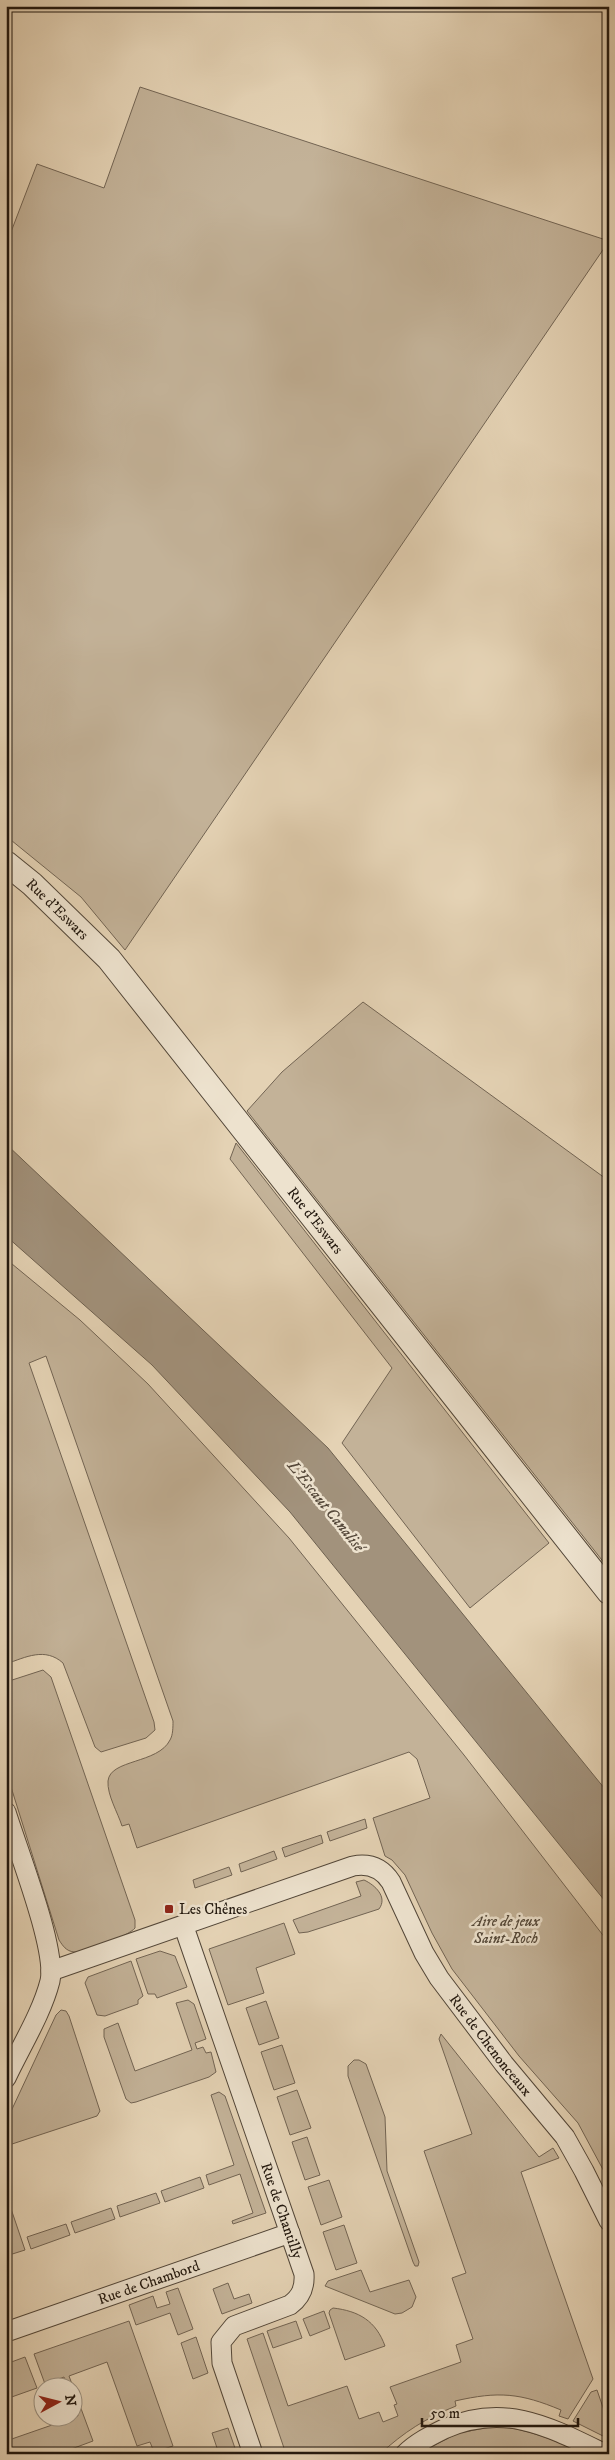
<svg xmlns="http://www.w3.org/2000/svg" width="615" height="2460" font-family="'IM FELL DW Pica',serif">
  <style>
    .green { fill: #c3b298; stroke: #726453 }
    .water { fill: #a2927c; stroke: #6e6150 }
    .lines { fill: none; stroke-linecap: round; stroke-linejoin: round }
    .minor-casing { stroke: #524638; stroke-width: 21 }
    .tertiary-casing { stroke: #524638; stroke-width: 26 }
    .minor { stroke: #ede2ce; stroke-width: 19 }
    .tertiary { stroke: #ede2ce; stroke-width: 24 }
    .poi-dot { fill: #8f2418; stroke: #ede2ce; stroke-width: 2 }
    .labels { text-anchor: middle; dominant-baseline: central; stroke-width: 5; stroke-linejoin: round; paint-order: stroke }
    .street-label { font-size: 15px; fill: #21170e; stroke: #ede2ce }
    .poi-label { font-size: 15px; fill: #21170e; stroke: #ede2ce; text-anchor: start }
    .park-label { font-size: 15px; font-style: italic; fill: #524637; stroke: #ede2ce }
    .water-label { font-size: 16px; font-style: italic; fill: #55483a; stroke: #ede2ce }
  </style>
  <rect width="100%" height="100%" fill="#e4d2b4"/>
  <filter id="stains"><feTurbulence type="fractalNoise" baseFrequency=".004" numOctaves="4"/><feColorMatrix values="0 0 0 0 .2 0 0 0 0 .09 0 0 0 0 .02 0 0 0 .5 -.17"/></filter>
  <radialGradient id="worn" r=".72"><stop offset=".6" stop-color="#630" stop-opacity="0"/><stop offset="1" stop-color="#630" stop-opacity=".3"/></radialGradient>
  <!-- green -->
  <path class="green" d="M140,87L609,241L125,950L81,897L6,836V245L37,164L104,188Z
    M363,1002L609,1181V1569L247,1111L282,1072Z
    M236,1143L549,1543L470,1608L342,1443L392,1368L230,1159Z
    M6,1259L80,1320L148,1384L289,1538L464,1755L609,1943V2176L607,2177L578,2123L519,2056L452,1969L432,1933L405,1875L392,1860L385,1856L373,1818L430,1798L417,1759L409,1752L137,1848L129,1824L122,1826C118,1813 107,1795 108,1781C110,1759 158,1764 170,1740C173,1735 173,1727 173,1721L46,1356L29,1363L154,1722L155,1730L146,1738L101,1752L95,1747L63,1663C45,1647 26,1657 6,1664Z
    M43,1670L51,1677L135,1920V1928C129,1936 83,1953 74,1952C66,1951 63,1946 59,1940L6,1771V1682Z
    M365,1819L367,1828L330,1841L327,1832Z
    M321,1835L323,1843L285,1857L282,1848Z
    M274,1851L277,1859L241,1872L239,1864Z
    M229,1867L232,1875L195,1888L193,1880Z
    M364,1880C375,1885 388,1897 379,1909L308,1932L299,1933L293,1920L361,1896L356,1882Z
    M284,1923L295,1954L256,1968L264,1993L228,2005L209,1949Z
    M160,1951L175,1956L187,1987L157,1998L155,1994H148L136,1959Z
    M131,1961L143,1996L138,2000V2004L105,2016L97,2015L85,1983L88,1977Z
    M188,2000L194,2004L206,2039L195,2043L197,2049L203,2047L206,2053L211,2052L216,2072L209,2077L136,2102L131,2103L126,2099L104,2037V2029L118,2023L135,2071L192,2050L176,2003Z
    M266,2001L279,2038L259,2045L246,2008Z
    M61,2010L66,2011L69,2016L100,2111L97,2116L6,2146V2122L56,2015Z
    M441,2034L539,2157L553,2148L559,2158L521,2172L593,2379L568,2419L559,2416L561,2410C520,2393 499,2391 455,2401L456,2406C426,2418 404,2432 380,2454H286L247,2339L263,2333L288,2406L347,2386L359,2419L379,2412L383,2422L398,2416L394,2405L397,2404L390,2387L461,2362L456,2345L473,2339L452,2278L466,2273L424,2151L472,2134L439,2039Z
    M282,2045L295,2083L274,2090L261,2052Z
    M354,2060H359L366,2064L385,2117L387,2171L419,2262L418,2266H415L413,2262L348,2076V2066Z
    M297,2090L311,2128L290,2135L277,2097Z
    M219,2092L225,2096L266,2213L233,2224L232,2221L253,2213L240,2174L209,2185L206,2175L234,2165L211,2095Z
    M307,2137L320,2175L305,2180L292,2142Z
    M200,2177L204,2188L165,2202L161,2191Z
    M329,2180L342,2217L321,2225L308,2187Z
    M156,2193L160,2203L120,2217L117,2206Z
    M6,2194L25,2250L6,2256Z
    M111,2208L115,2219L75,2233L71,2222Z
    M66,2224L70,2235L31,2249L27,2237Z
    M344,2225L357,2263L336,2270L323,2232Z
    M361,2270L370,2292L409,2280L416,2297L412,2307L402,2313L395,2314L325,2286L328,2281Z
    M228,2283L234,2299L249,2294L252,2303L222,2314L213,2289Z
    M178,2288L193,2329L178,2335L170,2313L136,2325L129,2305L153,2296L157,2308L170,2304L166,2292Z
    M333,2308C359,2311 376,2321 385,2346L345,2360L329,2313L330,2310Z
    M324,2311L330,2328L310,2336L303,2319Z
    M129,2321L173,2446L154,2452L150,2442L137,2446L107,2362L69,2376L93,2441L58,2454H6V2441L78,2416L73,2400L72,2388L68,2387L64,2377L45,2384L34,2354Z
    M296,2321L302,2338L273,2348L267,2331Z
    M196,2337L208,2373L193,2379L181,2343Z
    M25,2357L37,2388L6,2399V2364Z
    M597,2390L609,2425V2439L573,2421L591,2392Z
    M496,2426C528,2429 555,2440 584,2454H417L458,2433Z
    M228,2428L237,2454H219L212,2433Z"/>
  <!-- water -->
  <path class="water" d="M6,1144L328,1448L609,1794V1906L290,1512L152,1365L6,1236Z"/>
  <g class="lines">
    <!-- minor casing -->
    <g class="minor-casing">
      <g id="minor">
        <path d="M6,1812C17,1848 57,1949 50,1981C42,2013 20,2048 6,2078"/>
        <path id="s1" d="M184,1927L304,2274C305,2288 301,2297 290,2305L234,2326L221,2342L222,2363L253,2454"/>
        <path id="s2" d="M51,1971L353,1866C369,1863 382,1868 391,1882L424,1953L439,1978L504,2064L565,2137L584,2171L609,2221"/>
        <path id="s3" d="M6,2332L290,2233"/>
        <path d="M405,2454C416,2443 430,2436 444,2429C505,2402 550,2427 605,2454"/>
      </g>
    </g>
    <!-- tertiary casing -->
    <g class="tertiary-casing">
      <g id="tertiary">
        <path id="s4" d="M6,863L32,884L109,959L609,1592"/>
      </g>
    </g>
    <!-- minor -->
    <use href="#minor" class="minor"/>
    <!-- tertiary -->
    <use href="#tertiary" class="tertiary"/>
  </g>
  <!-- markers -->
  <rect class="poi-dot" x="164" y="1904" width="10" height="10" rx="2.5"/>
  <g class="labels">
    <!-- street labels -->
    <g class="street-label">
      <text stroke="none"><textPath href="#s4" startOffset="69">Rue d'Eswars</textPath></text>
      <text stroke="none"><textPath href="#s4" startOffset="474">Rue d'Eswars</textPath></text>
      <text stroke="none"><textPath href="#s2" startOffset="556">Rue de Chenonceaux</textPath></text>
      <text stroke="none"><textPath href="#s1" startOffset="300">Rue de Chantilly</textPath></text>
      <text stroke="none"><textPath href="#s3" startOffset="151">Rue de Chambord</textPath></text>
    </g>
    <!-- poi labels -->
    <g class="poi-label">
      <text x="179" y="1909">Les Chênes</text>
    </g>
    <!-- park labels -->
    <g class="park-label">
      <text x="506" y="1921">Aire de jeux<tspan x="506" dy="17">Saint-Roch</tspan></text>
    </g>
    <!-- water labels -->
    <g class="water-label">
      <text transform="translate(326 1506) rotate(51)">L'Escaut Canalisé</text>
    </g>
  </g>
  <!-- margin -->
  <rect width="615" height="2460" fill="none" stroke="#e4d2b4" stroke-width="25"/>
  <rect x="8" y="8" width="600" height="2445" fill="none" stroke="#21170e" stroke-width="2.5"/>
  <rect x="12" y="12" width="590" height="2435" fill="none" stroke="#21170e"/>
  <!-- north arrow -->
  <g transform="translate(58 2402) rotate(83)"><circle r="24" fill="#ede2ce" stroke="#9b9181"/>
  <path d="M0-4L9 19L0 12L-9 19Z" fill="#8f2418"/>
  <text y="-8" font-size="14" font-weight="bold" text-anchor="middle" fill="#21170e">N</text>
  </g>
  <!-- scale -->
  <path d="M422 2418v8h156v-8" fill="none" stroke="#21170e" stroke-width="2.5"/>
  <text x="430" y="2418" font-size="15" fill="#21170e" stroke="#ede2ce" stroke-width="4" paint-order="stroke">50 m</text>
  <rect width="100%" height="100%" filter="url(#stains)"/>
  <rect width="100%" height="100%" fill="url(#worn)"/>
</svg>
